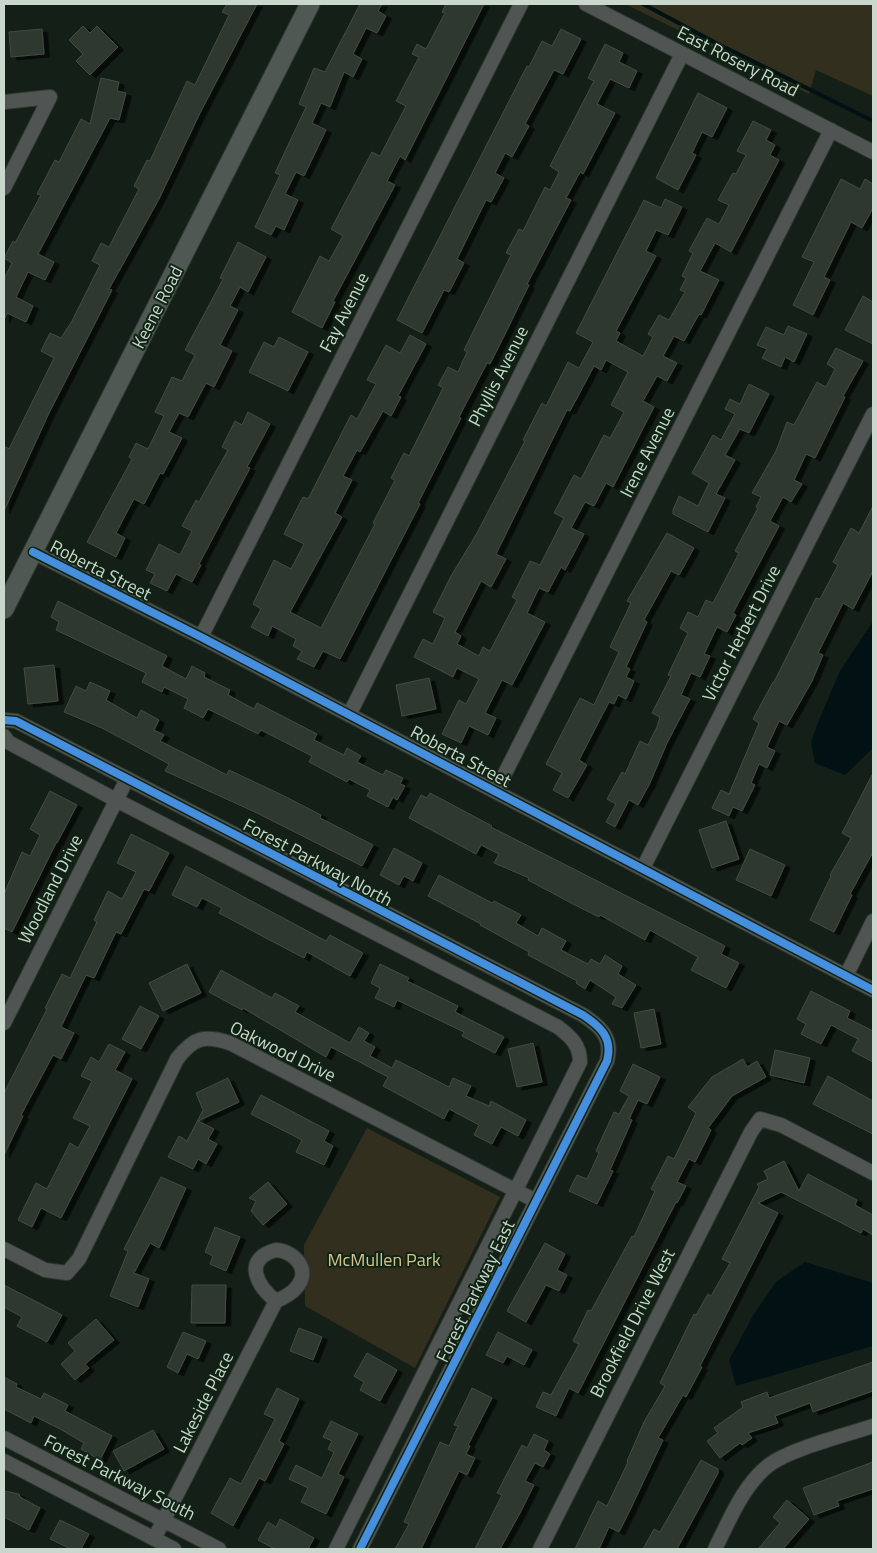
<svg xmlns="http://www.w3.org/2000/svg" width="877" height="1553" font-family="'Titillium Web',sans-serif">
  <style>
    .green { fill: #322f1e }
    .water { fill: #021114 }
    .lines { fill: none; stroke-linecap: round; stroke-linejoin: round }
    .stream { stroke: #021114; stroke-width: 4 }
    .building { fill: #2f372e; stroke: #444b42; fill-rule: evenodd; filter: url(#shadow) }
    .street-casing { stroke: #2e3831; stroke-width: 16 }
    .secondary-casing { stroke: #2e3831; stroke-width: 21 }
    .street { stroke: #505553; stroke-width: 14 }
    .secondary { stroke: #505854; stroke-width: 19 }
    .cycleway-casing { stroke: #0f2414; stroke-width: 11 }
    .cycleway { stroke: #468fdf; stroke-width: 8 }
    .labels { text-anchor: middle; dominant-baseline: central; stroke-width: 4; stroke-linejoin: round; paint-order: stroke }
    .street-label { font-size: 18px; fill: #cad7cc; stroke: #0f2414 }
    .park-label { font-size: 18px; fill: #d6c48c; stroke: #0f2414 }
  </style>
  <defs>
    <filter id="shadow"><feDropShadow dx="5.5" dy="3" stdDeviation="0" flood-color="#0009"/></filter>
  </defs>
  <rect width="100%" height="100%" fill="#141f17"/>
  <!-- green -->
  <path class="green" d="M625,4H873V96L816,70L809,94Z
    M367,1128L500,1197L415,1368L305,1306L304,1245Z"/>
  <!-- water -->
  <path class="water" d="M873,621V748L845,775L815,763L811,742L819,720L840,671Z
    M805,1262L873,1283V1346L736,1386L729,1360L754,1314L776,1282Z"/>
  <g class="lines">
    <!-- stream -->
    <path class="stream" d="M643,4L718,44L873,121"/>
  </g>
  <!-- building -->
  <path class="building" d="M227,4H257L200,113L159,199L109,289L112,290L49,413L4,511V446L9,449L54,358L41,351L50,333L61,338L72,321L100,265L92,261L101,243L109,247L139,189L134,186L147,160L150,161L187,81L195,85L229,15L222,12Z
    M360,4H382L378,11L386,16L377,33L366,28L353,54L362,59L353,77L344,72L330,107L321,103L312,123L326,130L304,176L296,172L285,194L298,200L284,230L276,226L271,235L255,227L280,175L275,173L306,107L299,104L314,68L325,72Z
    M446,4H484L405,160L400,156L387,181L395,185L333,301L335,302L322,328L292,312L320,256L329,261L343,236L331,229L372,152L380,156L406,106L396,101L419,57L412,54L417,44L426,49L445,13L442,12Z
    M83,26L90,33L97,26L118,47L90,75L76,61L83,54L69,40Z
    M42,29L44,54L11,57L9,32Z
    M561,29L581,39L563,74L554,70L525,124L529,126L512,157L505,153L495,173L504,178L491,202L486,200L457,259L464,263L449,292L444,290L422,333L397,320L527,66L529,67L542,41L552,46Z
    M605,44L623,53L619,62L637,71L629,88L610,79L597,104L615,113L583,174L580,172L566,198L571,200L527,284L529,285L507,330L490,364L487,363L459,417L461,418L418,503L420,504L340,659L323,651L314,667L297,659L302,651L293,646L296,639L272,626L268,636L251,627L261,609L253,604L274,560L291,569L304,544L284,534L303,497L308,499L351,415L357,419L376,384L367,380L386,345L400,353L410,335L426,344L398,396L401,397L391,416L383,411L360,452L357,450L343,476L352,480L335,513L342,517L290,612L321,628L375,524L373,523L395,480L391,478L404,453L409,456L443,388L438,385L448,367L458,372L467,352L464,350L511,255L506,253L519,229L523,231L545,187L550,190L559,172L550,166L594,81L588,78Z
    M101,78L119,82L117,91L126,93L119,120L110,118L38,254L54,262L45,280L28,272L16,297L33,306L26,322L7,313L4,320V279L12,263L4,258L13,241L15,243L41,195L37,194L55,160L59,162L81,119L90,124Z
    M698,93L727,108L712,137L702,132L692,153L696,155L678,190L656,178Z
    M753,121L771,130L766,140L775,145L770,155L779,160L731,252L715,243L700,271L719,280L701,315L699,314L684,341L674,336L663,356L677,363L667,381L657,376L643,401L654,407L613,487L606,483L594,506L585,502L571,528L584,534L565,570L561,567L548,592L539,588L527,613L545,622L512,685L502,680L485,713L496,718L488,735L469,726L461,743L442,734L459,700L466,704L479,679L457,668L453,677L414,657L423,639L433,644L445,618L433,612L451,576L477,533L525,441L523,440L542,403L546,406L568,362L579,368L593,342L576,333L644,200L661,208L665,199L682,207L668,235L656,230L646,251L656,256L616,331L620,333L616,341L643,356L653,337L648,334L659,315L669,320L685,292L680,290L686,278L682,276L693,253L689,251L707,218L719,224L729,205L718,200L733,173L736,174L746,155L737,151ZM606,360L628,372L611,405L624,412L610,438L604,435L581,479L574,475L554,513L564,518L540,565L530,561L512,597L517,600L490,651L483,647L479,656L457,644L461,636L455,632L481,581L491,587L506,559L496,554L567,410L570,411L594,366L601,370Z
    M841,179L860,189L865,179L873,184V208L862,228L851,222L824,277L830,280L813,315L793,305L814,262L802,257Z
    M238,242L266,257L248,292L240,287L230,306L238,310L220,345L232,351L214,387L206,383L188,417L179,413L169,432L182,438L163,474L160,473L144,504L134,499L129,508L116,533L125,538L116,557L87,542L132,459L129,457L136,443L148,449L164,416L155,412L172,377L182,381L195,355L185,350L223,279L220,278Z
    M863,296L873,302V344L845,330Z
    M788,326L807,334L794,362L785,357L781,367L762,358L767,349L757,345L766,327L784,335Z
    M279,337L308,352L288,391L249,372L264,342L274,347Z
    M836,348L863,361L843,396L845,397L815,458L806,454L794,480L802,484L791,502L783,497L770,521L779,526L733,613L736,615L727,632L717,627L704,654L710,656L700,677L691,673L681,695L690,699L667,743L649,785L638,805L629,800L615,827L606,822L616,804L607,799L622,772L625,774L640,741L648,745L657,727L660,717L652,713L671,676L668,675L688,633L680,628L688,612L698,617L706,600L713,603L739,553L735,551L758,508L756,507L761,497L752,493L776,451L787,422L794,425L817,382L826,387L835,369L827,364Z
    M749,384L769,394L749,433L740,429L725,455L735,460L716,494L725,498L708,532L673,514V510L679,496L698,506L709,483L692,473L713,435L721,440L735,414L725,409L730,399L740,404Z
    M248,412L270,424L247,467L250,468L199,564L201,565L192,582L176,574L167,591L150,583L155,574L146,570L159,544L180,555L192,531L182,526L196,500L199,502L228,450L222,447L235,421L242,425Z
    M873,506V571L853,609L843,603L818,653L823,655L812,681L787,725L779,721L767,747L775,751L767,768L759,764L751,783L755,785L742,811L733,807L729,816L712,808L721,790L729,794L759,723L753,719L773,682H774L816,598L820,599L838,565L833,562L851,528L859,533Z
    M667,533L694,548L679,575L671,571L644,620L647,622L626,667L630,669L626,677L634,681L626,699L618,695L614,704L609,702L579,760L587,765L568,798L553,790L562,773L546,764L580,698L594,705L619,652L610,647L631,603L627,601Z
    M58,601L167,656L162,666L186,679L192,666L205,673L204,677L230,690L228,695L254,709L257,703L317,734L314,740L344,755L347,748L361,756L357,762L383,775L386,770L403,778L400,784L405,786L397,800L393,797L388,807L367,796L370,790L349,779L347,782L309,762L312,756L261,730L258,734L208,709L203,718L184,708L188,699L164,687L162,692L142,682L146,673L56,630L59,622L51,617Z
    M54,665L58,701L28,704L24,668Z
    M429,678L436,709L402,716L396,685Z
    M90,682L110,691L106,700L137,718L141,710L159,720L154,730L164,735L160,741L227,775L229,770L282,795L321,815L320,818L373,845L362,866L257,813L165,771L169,764L104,729L64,712L76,686L86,691Z
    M873,773V852L850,894L852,895L834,932L810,920L831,876L830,875L851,838L842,833Z
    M50,791L77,805L57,843H56L12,932L4,928V894L22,852L30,856L40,835L30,829Z
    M430,793L492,826L491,827L725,946L721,954L739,963L726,988L691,970L698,957L650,930L645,940L600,915L599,917L573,904L528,880L529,878L494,863L499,854L481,845L476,854L409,818L421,795L427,798Z
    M726,821L739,859L712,868L699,830Z
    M131,834L169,853L149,891L144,889L121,934L116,932L94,978L86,975L61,1027L74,1033L61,1059L53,1055L21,1115L23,1116L4,1155V1093L47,1009L45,1008L62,974L70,978L97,922L94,920L108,891L122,899L136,872L117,863Z
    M394,848L422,863L413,881L404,876L399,885L380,875Z
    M750,849L785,865L771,896L736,880Z
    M186,866L326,941L330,935L363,953L350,976L307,952L304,958L264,937L219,913L222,908L202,898L197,907L172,895Z
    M439,875L492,903L494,901L521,915L516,923L538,936L542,928L566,941L561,950L588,964L591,959L600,964L605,955L622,966L618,974L636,985L622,1008L612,1004L616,997L590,980L585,989L576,983L577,981L528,955L529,952L480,925L481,924L428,896Z
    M187,964L201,993L163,1011L149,983Z
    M380,964L409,978L407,981L458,1006L455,1012L504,1037L495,1053L462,1036L464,1032L397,1000L394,1007L375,998L380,988L371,983Z
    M221,970L272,998L275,993L299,1006L295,1012L350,1043L359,1027L369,1033L364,1041L375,1047L370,1056L392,1068L396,1060L449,1087L453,1078L471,1086L466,1096L489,1106L491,1101L526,1120L518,1136L501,1127L492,1144L474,1135L479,1125L449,1109L444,1119L383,1086L388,1077L331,1047L326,1057L243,1008L242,1010L209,992Z
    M811,991L850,1011L847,1018L873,1031V1062L852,1051L858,1039L831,1025L821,1044L801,1034L806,1024L797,1019Z
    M140,1006L159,1016L141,1049L122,1039Z
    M654,1009L661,1044L641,1048L634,1013Z
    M533,1043L542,1082L517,1087L508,1049Z
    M109,1044L125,1052L115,1070L132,1079L61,1218L41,1208L32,1227L18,1220L36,1183L47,1189L70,1143L78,1148L90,1126L73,1118L92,1081L81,1076L91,1057L99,1062Z
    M775,1050L810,1058L804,1083L770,1075Z
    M743,1059L747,1067L757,1061L766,1077L732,1096L708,1128L711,1130L695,1162L689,1159L677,1182L686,1186L677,1203L676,1202L578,1393L569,1388L556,1416L536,1407L543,1392L551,1395L579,1344L573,1341L588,1310L591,1311L632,1236L634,1237L655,1191L651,1189L668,1156L674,1159L696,1113L688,1107L712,1077Z
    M633,1064L660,1077L647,1104L638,1100L629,1119L632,1120L610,1170L613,1171L597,1204L569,1191L577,1175L587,1179L599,1153L596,1151L614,1112L619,1114L629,1096L620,1091Z
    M828,1076L873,1101V1134L813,1104Z
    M228,1078L239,1102L198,1121L214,1129L208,1139L217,1144L206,1164L198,1159L193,1169L168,1157L179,1136L187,1141L203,1110L196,1093Z
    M261,1095L329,1131L324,1141L333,1146L324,1165L296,1152L302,1140L251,1114Z
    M784,1161L799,1191L808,1174L857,1200L855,1205L873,1215V1235L863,1229L861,1233L781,1192L758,1203L778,1213L700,1366L702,1367L686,1397L683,1395L658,1438L663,1440L630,1510L619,1532L609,1527L599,1549H575L598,1501L607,1506L628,1462L627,1461L644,1422L665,1386L660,1383L694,1314L696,1315L708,1294L711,1296L730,1263L722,1259L759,1187L757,1184L768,1179L764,1171Z
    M161,1177L186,1188L159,1248L150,1243L134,1273L149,1279L138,1307L110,1296L128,1251L124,1249Z
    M268,1182L287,1204L263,1225L251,1211L256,1201L249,1198Z
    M215,1227L240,1237L226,1271L210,1264L213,1256L205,1252Z
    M545,1243L565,1254L557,1270L567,1275L559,1291L546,1285L526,1322L507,1311Z
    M4,1285L62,1315L47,1342L17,1326L22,1317L4,1307Z
    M192,1285H226L225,1323H191Z
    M96,1319L114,1340L85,1364L89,1368L75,1380L61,1364L75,1351L68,1343Z
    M299,1328L322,1337L313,1360L290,1351Z
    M183,1332L206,1341L198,1359L187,1354L178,1373L167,1367Z
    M498,1332L532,1350L524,1365L507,1356L503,1363L486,1355Z
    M367,1353L397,1370L380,1401L360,1390L364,1382L354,1376Z
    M873,1362V1391L813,1412L810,1403L775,1416L778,1423L748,1433L752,1438L742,1445L740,1443L720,1458L707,1441L718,1433L714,1428L743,1407L741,1402L767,1392L769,1398Z
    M4,1377L17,1384L16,1387L41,1399L44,1393L68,1405L65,1411L112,1436L100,1460L81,1449L84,1443L62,1430L34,1416L31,1423L4,1409Z
    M277,1388L299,1399L279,1441L284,1444L265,1481L259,1478L233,1526L211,1513L230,1478L241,1484L275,1419L264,1414Z
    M472,1388L492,1398L468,1445L470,1446L466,1454L475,1458L467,1475L459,1471L421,1549H395L409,1524L404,1522L440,1442L449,1446L458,1426L454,1425Z
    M331,1421L358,1434L338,1474L344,1477L326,1514L301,1502L308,1488L289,1479L296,1465L322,1478L334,1452L328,1449L332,1441L323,1437Z
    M153,1430L164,1449L124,1471L113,1451Z
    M534,1434L548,1441L544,1450L550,1454L543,1467L535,1463L525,1481L534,1485L520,1513L500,1549H475L502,1495L497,1493L522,1445L527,1448Z
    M701,1460L718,1469V1473L677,1549H643L654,1529L660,1532Z
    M873,1462V1489L837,1501L839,1506L814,1515L803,1488Z
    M4,1491L19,1494L20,1497L40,1508L29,1530L4,1517Z
    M787,1500L809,1519L783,1549H758L780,1523L773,1517Z
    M280,1519L314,1538L308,1549H275L258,1540L268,1522L276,1527Z
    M60,1520L89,1534L81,1549H71L50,1539Z"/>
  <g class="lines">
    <!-- street casing -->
    <g class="street-casing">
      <path id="street" d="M586,4L873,152
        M4,102L50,97
        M4,188L50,97
        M33,552L201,637L873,990
        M201,637L521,4
        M349,715L682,54
        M4,720L16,721L583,1015C601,1027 613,1038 607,1061L360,1549
        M4,736L8,742L116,800L558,1027C571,1037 580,1045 580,1062L336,1549
        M496,791L831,130
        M643,868L873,414
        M846,976L873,921
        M4,1023L127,779
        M4,1249L45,1270L67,1273L79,1259L177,1059C194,1037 204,1035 230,1043L536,1201
        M276,1250C295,1251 312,1271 296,1288C291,1294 283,1298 276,1301C257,1286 242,1259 276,1250Z
        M4,1438L219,1549
        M4,1461L174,1549
        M154,1539L276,1301
        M540,1549L751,1132L760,1119L781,1125L873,1173
        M715,1549C729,1521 743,1485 769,1465C790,1449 846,1435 873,1426"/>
    </g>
    <!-- secondary casing -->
    <g class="secondary-casing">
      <path id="secondary" d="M4,609L310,4"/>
    </g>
    <!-- street -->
    <use href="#street" class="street"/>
    <!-- secondary -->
    <use href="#secondary" class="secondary"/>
    <!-- cycleway casing -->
    <g class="cycleway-casing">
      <path id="cycleway" d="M33,552L201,637L873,990
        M4,720L16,721L583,1015C601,1027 613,1038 607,1061L360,1549"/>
    </g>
    <!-- cycleway -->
    <use href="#cycleway" class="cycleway"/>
  </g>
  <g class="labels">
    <!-- street labels -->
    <g class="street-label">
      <text transform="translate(738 61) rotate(27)">East Rosery Road</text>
      <text transform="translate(157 307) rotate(-63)">Keene Road</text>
      <text transform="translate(344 312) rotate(-63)">Fay Avenue</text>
      <text transform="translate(498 376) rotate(-63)">Phyllis Avenue</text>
      <text transform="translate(647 452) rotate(-63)">Irene Avenue</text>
      <text transform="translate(101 570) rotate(27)">Roberta Street</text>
      <text transform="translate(741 633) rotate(-63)">Victor Herbert Drive</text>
      <text transform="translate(461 756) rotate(28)">Roberta Street</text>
      <text transform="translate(318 862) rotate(28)">Forest Parkway North</text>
      <text transform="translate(50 889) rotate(-63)">Woodland Drive</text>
      <text transform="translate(283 1051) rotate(26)">Oakwood Drive</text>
      <text transform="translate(475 1291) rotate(-64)">Forest Parkway East</text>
      <text transform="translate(632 1323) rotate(-63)">Brookfield Drive West</text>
      <text transform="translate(203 1402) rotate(-63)">Lakeside Place</text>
      <text transform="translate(120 1477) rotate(27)">Forest Parkway South</text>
    </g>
    <!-- park labels -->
    <g class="park-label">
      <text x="384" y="1259">McMullen Park</text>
    </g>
  </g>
  <!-- border -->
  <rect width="877" height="1553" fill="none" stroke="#cad7cc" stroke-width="10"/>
</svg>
